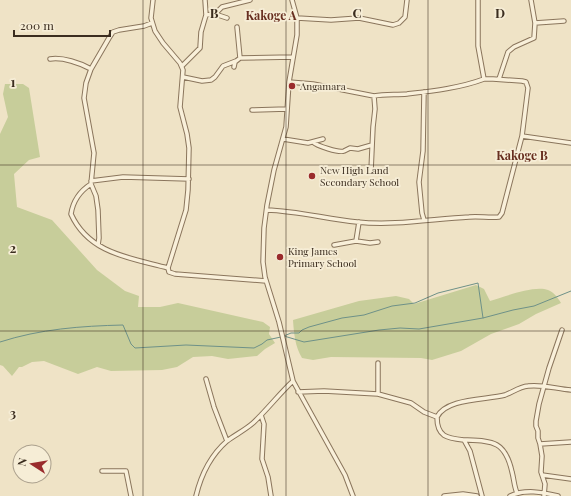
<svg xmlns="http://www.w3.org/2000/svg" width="571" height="496" font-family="'Playfair Display',serif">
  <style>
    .green { fill: #c7cd9a }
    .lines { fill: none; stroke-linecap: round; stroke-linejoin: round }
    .stream { stroke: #6e9188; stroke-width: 1 }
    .minor-casing { stroke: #8a755c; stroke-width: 5.5 }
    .minor { stroke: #f9f0da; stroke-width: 3.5 }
    .grid { fill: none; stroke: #3b2d1f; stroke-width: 1; stroke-opacity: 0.55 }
    .poi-dot { fill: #9a2b2c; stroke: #f6edd6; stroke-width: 1.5 }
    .labels { text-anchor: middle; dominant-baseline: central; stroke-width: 3.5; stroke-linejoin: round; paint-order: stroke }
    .poi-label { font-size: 10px; fill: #3b2d1f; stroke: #f6edd6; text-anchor: start }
    .quarter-label { font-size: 12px; font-weight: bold; fill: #672e1f; stroke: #f6edd6 }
    .grid-label { font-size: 13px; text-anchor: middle; font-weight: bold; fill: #3b2d1f; stroke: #f6edd6; stroke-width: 3.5; stroke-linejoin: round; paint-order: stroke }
  </style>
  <rect width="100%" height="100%" fill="#efe3c6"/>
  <!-- green -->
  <path class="green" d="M5,84H23L29,88L40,157L29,160L14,174L17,207L52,220L97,270L125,291L139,296L138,307H160L178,303L263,322L270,327L269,334L275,343L265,349L257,356L228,359L212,356L193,357L177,367L162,370L111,371L97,367L78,374L44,361L32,362L22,367H19L12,376L3,366L0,365V134L8,117L3,94Z
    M476,285L484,289L490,301C504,297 534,285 548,290C554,292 558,298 561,303L536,314L519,324L491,334L461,351L432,360L421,358L331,357L313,360L302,358C295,346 294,334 293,320L359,301L396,296L409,299L414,304Z"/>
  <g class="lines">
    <!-- stream -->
    <path class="stream" d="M284,336L291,333H299L302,330L309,327L342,318L364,315L392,306L415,303L438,293L478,283L483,318L513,310L534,306L571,291
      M284,336L304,342L379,330L400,328L419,329L483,318
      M0,342C40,329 81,326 123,325L131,344L135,348L186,345L254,348L262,344L267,340L281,337"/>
    <!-- minor casing -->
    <g class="minor-casing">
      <path id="minor" d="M153,0L151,18L155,31L163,43L180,63L183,70L180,107L187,134L189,148L188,190L186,210L168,268
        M292,0L297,18V35L289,82L286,127L274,170L267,205L264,228L263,262L265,277L279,322L293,381L345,475L353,496
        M215,14L222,7L250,0
        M206,15L215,14L227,18
        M297,18L331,20L359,18L393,25L399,23L405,17L407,0
        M535,23L564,21
        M237,27L240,58
        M50,59C63,57 80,63 91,69
        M182,66L200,48L201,32L206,15L205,0
        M234,67L235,62L240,58L293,57
        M183,77L202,81L211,80L215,77L223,66L236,61
        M499,79L508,52L514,47L534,38L535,23L531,0
        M289,82L313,84L374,96C385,94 396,95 407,94C433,91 460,88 484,79
        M424,92L423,151L419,182L422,213L424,220
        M252,110L287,109
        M522,136L571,143
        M283,139L308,143L323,139
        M313,142C317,146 339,153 344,151C346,150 348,149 350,148L358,149L372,145
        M371,171L373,127L375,109L374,96
        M91,181L123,177L189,179
        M91,184C80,191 73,201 71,214C89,254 131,258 168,268L169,272L175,274L266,281
        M267,210C297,211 327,219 357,222C394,226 432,219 469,217C479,216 489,218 499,217L502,213L522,136L528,88L526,82L522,81L493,79H484L478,46V0
        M356,241L370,243L378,242
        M98,245L99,238L98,210L96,196L91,184L94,153L84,98L86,83L91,69L109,38L113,32L119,30L144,26L152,23
        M334,245L356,241L359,222
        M206,379L214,407L227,441
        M298,392L324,391L378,394L411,403L424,412L437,417C446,398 486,400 505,395C513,392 519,387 528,386C542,384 557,389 571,390
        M378,394V363
        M261,415L264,424L262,459L268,477L271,496
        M437,417C437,437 447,438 464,440L470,451L482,496
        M464,440C492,441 505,440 512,472C514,479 514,486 517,493
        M540,444L571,442
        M102,471H126L131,496
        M542,475L571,479
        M196,496C201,475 211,455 227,441C235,435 245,430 253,423C267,410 279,394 293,381
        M444,496L463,494L477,496
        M510,496C525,489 542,492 558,496
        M544,496L545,484L541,472L542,456L540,444L538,438V431L536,426V421L539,404L549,368L562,330"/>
    </g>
    <!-- minor -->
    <use href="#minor" class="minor"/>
  </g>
  <!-- grid -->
  <path class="grid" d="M143,0V496M286,0V496M428,0V496M0,165H571M0,331H571"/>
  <!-- markers -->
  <g class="poi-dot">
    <circle cx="292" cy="86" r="4"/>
    <circle cx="312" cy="176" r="4"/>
    <circle cx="280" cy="257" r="4"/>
  </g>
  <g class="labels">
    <!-- poi labels -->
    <g class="poi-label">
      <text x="300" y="86">Angamara</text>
      <text x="320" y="170">New High Land<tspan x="320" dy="12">Secondary School</tspan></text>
      <text x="288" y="251">King James<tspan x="288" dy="12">Primary School</tspan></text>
    </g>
    <!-- quarter labels -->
    <g class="quarter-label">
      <text x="271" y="15">Kakoge A</text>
      <text x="522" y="155">Kakoge B</text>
    </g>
  </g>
  <g class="grid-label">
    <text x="214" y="18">B</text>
    <text x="357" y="18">C</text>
    <text x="500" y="18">D</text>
    <text x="13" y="87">1</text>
    <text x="13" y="253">2</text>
    <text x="13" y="418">3</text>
  </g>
  <!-- north arrow -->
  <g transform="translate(32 464) rotate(282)"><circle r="19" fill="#f6edd6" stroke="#aba08d"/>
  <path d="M0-3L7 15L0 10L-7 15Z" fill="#9a2b2c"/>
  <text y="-6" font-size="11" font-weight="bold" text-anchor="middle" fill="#3b2d1f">N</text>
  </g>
  <!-- scale -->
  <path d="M14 30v6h96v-6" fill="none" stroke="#3b2d1f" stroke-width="2"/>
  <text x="20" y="30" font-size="12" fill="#3b2d1f" stroke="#f6edd6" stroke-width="3" paint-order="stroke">200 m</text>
</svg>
